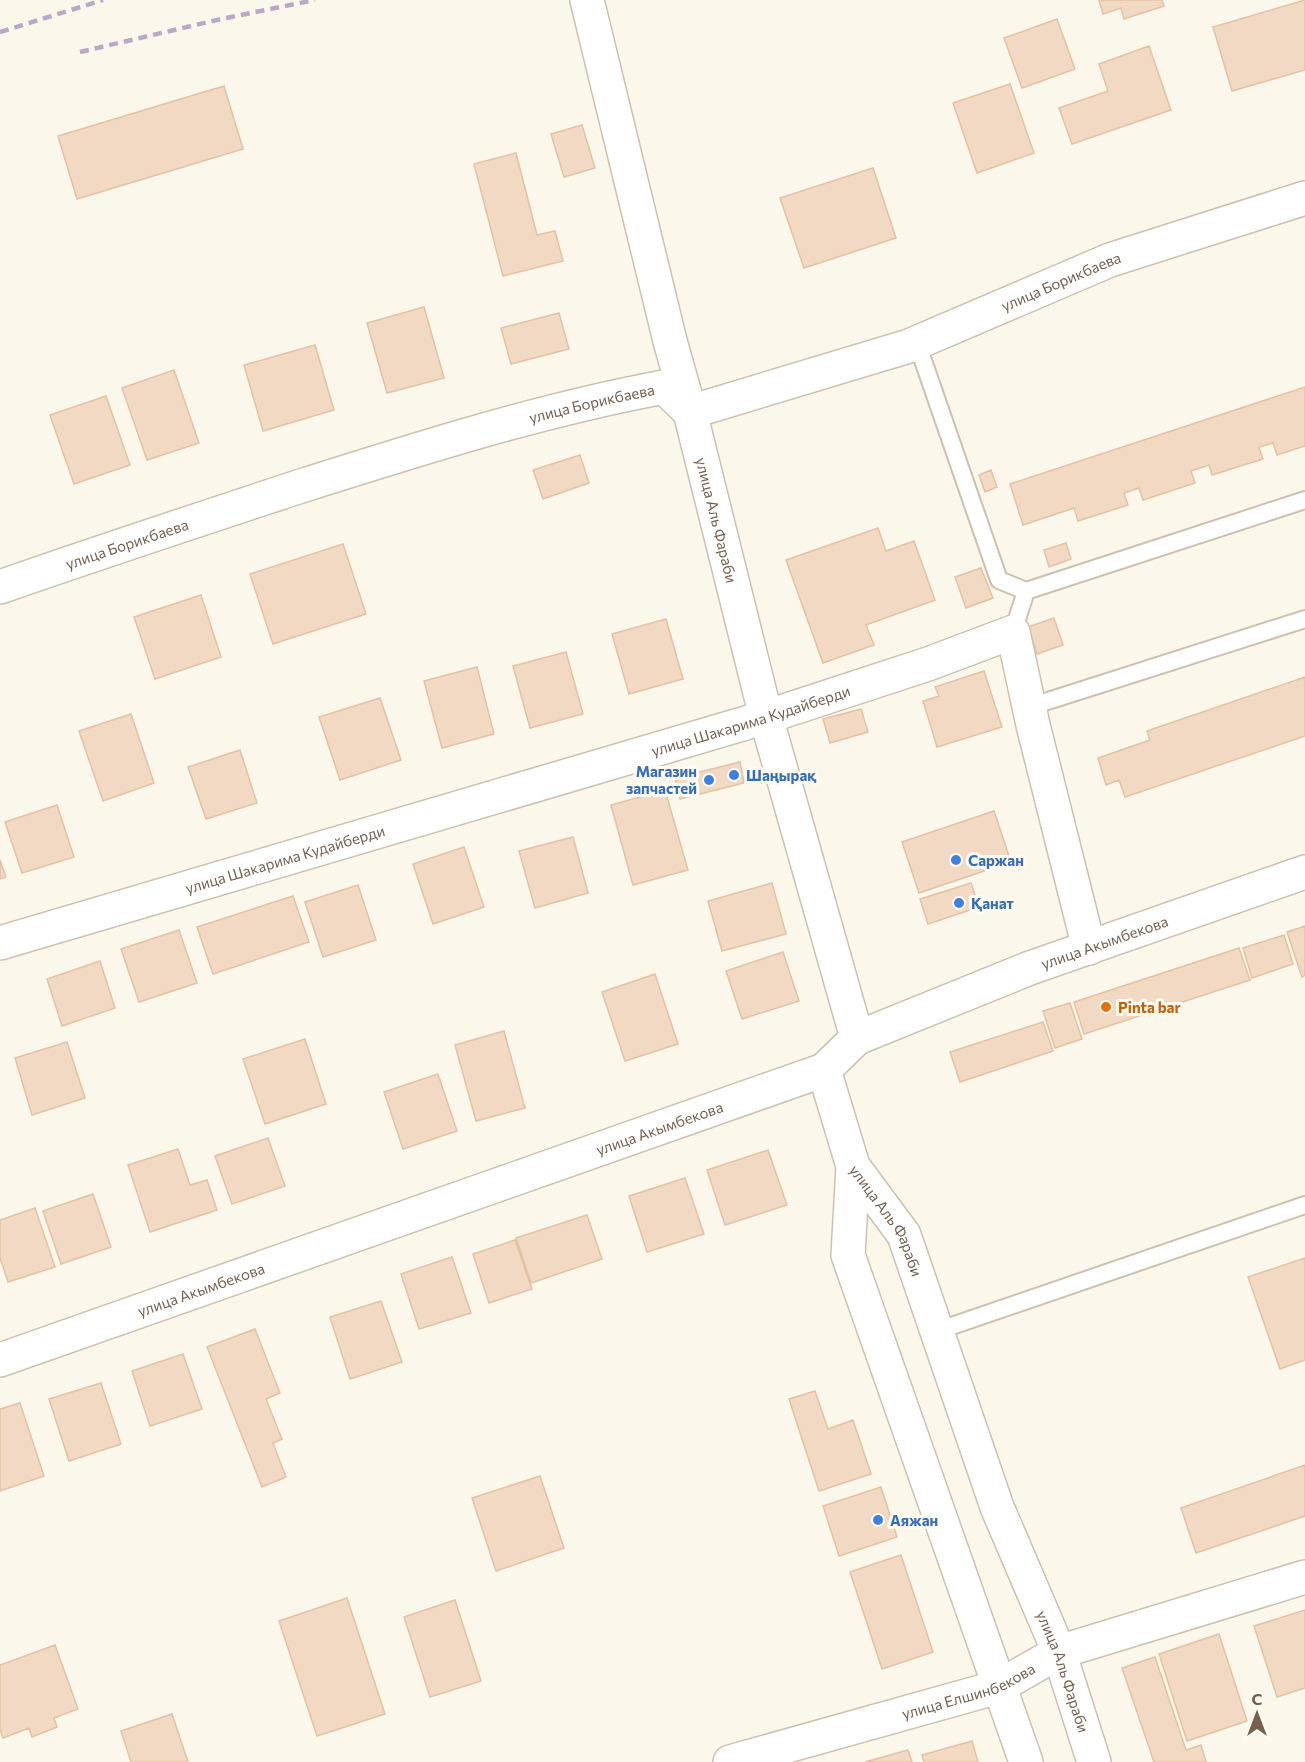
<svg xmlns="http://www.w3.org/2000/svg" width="1305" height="1762" font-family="Commissioner,sans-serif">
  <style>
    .building { fill: #f1d9c3; stroke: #e3c2a4; stroke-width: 1.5 }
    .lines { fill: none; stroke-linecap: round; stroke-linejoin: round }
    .service-casing { stroke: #cec0b0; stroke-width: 20 }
    .minor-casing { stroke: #cec0b0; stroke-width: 36 }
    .service { stroke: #fff; stroke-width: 16 }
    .minor { stroke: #fff; stroke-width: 33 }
    .rail { stroke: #bba8c7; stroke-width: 4.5; stroke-dasharray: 9 6; stroke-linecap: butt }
    .shop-dot { fill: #3f7fe0; stroke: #fefbf2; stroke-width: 2 }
    .food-dot { fill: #e8710a; stroke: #fefbf2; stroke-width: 2 }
    .labels { text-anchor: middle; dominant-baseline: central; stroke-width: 6; stroke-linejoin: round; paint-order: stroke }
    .street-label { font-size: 15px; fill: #77604e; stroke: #fefbf2 }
    .shop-label { font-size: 15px; font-weight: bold; fill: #366cbe; stroke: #fefbf2; text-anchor: start }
    .food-label { font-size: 15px; font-weight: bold; fill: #c56008; stroke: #fefbf2; text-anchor: start }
  </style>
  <rect width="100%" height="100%" fill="#fcf7eb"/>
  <!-- building -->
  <path class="building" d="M1099,0H1162L1164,6L1124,19L1121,8L1103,14Z
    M1305,0V70L1232,91L1213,27Z
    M1057,19L1075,69L1022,88L1004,38Z
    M1149,46L1171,110L1072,144L1059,108L1108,91L1099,64Z
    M1010,84L1034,153L977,173L953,103Z
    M224,86L243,149L77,199L58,136Z
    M582,125L595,168L564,177L551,134Z
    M516,153L537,235L555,231L563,261L503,276L474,164Z
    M873,168L896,238L804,268L780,198Z
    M424,307L444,378L387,393L367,323Z
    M559,313L569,349L511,364L501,328Z
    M315,345L334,410L263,431L244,365Z
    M174,370L199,443L147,460L122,388Z
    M1305,387V446L1277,455L1273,443L1259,447L1263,459L1212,475L1209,465L1191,471L1195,483L1143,500L1139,488L1124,493L1128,505L1078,521L1074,508L1023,525L1010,484Z
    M106,396L130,465L74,484L50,415Z
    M580,455L589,483L543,499L533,470Z
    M991,470L997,487L985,492L979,475Z
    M878,528L886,551L914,541L935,600L866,625L874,645L823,663L786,560Z
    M1066,543L1071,559L1049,567L1044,550Z
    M343,544L366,614L273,644L250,574Z
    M981,568L993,598L966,608L955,577Z
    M201,595L221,657L155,679L134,617Z
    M1054,618L1063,645L1037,654L1028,627Z
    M666,619L683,679L629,694L612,634Z
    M566,652L583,714L530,728L513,666Z
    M477,667L494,734L442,748L424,681Z
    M984,671L1002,727L937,747L923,701L939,696L935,687Z
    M1305,677V736L1125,797L1119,780L1106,785L1098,758L1150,740L1147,731Z
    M380,698L401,760L340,780L319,717Z
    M861,709L868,732L830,743L823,719Z
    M131,714L154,783L103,801L79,731Z
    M240,750L257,803L206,819L188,767Z
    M740,762L744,783L680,799L675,778Z
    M665,790L688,870L633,885L611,805Z
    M57,805L74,857L22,873L5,822Z
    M994,811L1011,862L919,893L902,842Z
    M573,837L588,893L535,908L519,851Z
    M464,847L484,907L433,924L413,864Z
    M0,860L6,877L0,879Z
    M772,883L786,934L722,951L708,901Z
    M971,883L979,907L928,924L920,899Z
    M358,885L376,940L323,957L305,902Z
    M293,896L309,942L213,974L197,927Z
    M1305,926V975L1302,977L1287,932Z
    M179,930L197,983L139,1002L121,949Z
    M1284,935L1293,964L1252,978L1243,948Z
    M1239,948L1250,980L1084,1034L1074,1002Z
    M783,952L799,1001L742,1019L726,971Z
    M100,961L115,1008L62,1026L47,979Z
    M655,974L678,1044L625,1061L602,992Z
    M1070,1003L1082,1039L1055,1048L1043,1011Z
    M1043,1022L1053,1051L960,1082L950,1052Z
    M504,1031L525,1108L476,1121L455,1045Z
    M305,1039L326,1104L265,1124L243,1059Z
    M67,1042L85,1098L32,1115L15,1058Z
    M438,1074L457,1131L403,1149L384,1092Z
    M268,1138L285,1186L232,1204L215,1156Z
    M178,1149L190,1185L207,1180L217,1210L150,1232L128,1165Z
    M768,1150L787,1205L725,1225L707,1170Z
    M685,1178L704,1234L647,1252L629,1196Z
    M93,1194L111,1247L61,1264L43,1211Z
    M35,1208L55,1267L8,1282L0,1258V1220Z
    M587,1215L602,1259L531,1283L516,1238Z
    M515,1240L532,1289L489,1303L473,1254Z
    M452,1257L471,1313L419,1329L401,1274Z
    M1305,1258V1360L1280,1369L1248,1277Z
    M381,1301L402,1362L350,1379L330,1317Z
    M255,1329L280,1393L266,1399L282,1439L273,1443L286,1477L262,1487L207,1347Z
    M183,1354L202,1409L150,1426L132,1371Z
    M101,1383L121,1444L69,1461L49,1399Z
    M815,1391L828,1429L853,1420L871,1474L819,1491L789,1399Z
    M20,1403L44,1476L0,1491V1409Z
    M1305,1465V1516L1196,1553L1181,1508Z
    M540,1476L564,1548L496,1571L472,1498Z
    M881,1487L897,1537L839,1556L823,1506Z
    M901,1555L933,1652L882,1669L850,1572Z
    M347,1598L385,1714L317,1736L279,1621Z
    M455,1600L481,1681L430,1697L404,1617Z
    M1305,1610V1688L1277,1697L1254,1626Z
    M1219,1634L1247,1721L1187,1741L1159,1654Z
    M55,1645L78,1709L54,1718L57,1727L32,1737L29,1728L3,1738L0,1729V1665Z
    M1155,1657L1186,1750L1201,1745L1206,1762H1154L1122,1668Z
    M172,1714L188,1762H131L121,1731Z
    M972,1741L978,1762H924L922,1755Z
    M908,1750L912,1762H865Z"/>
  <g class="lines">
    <!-- service casing -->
    <g class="service-casing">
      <path id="service" d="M917,343L999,580L1026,591
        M1013,632L1026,591L1305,500
        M1029,707L1305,619
        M937,1331L1305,1205"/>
    </g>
    <!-- minor casing -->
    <g class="minor-casing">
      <g id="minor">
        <path id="s1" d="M587,0L670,341L690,412L766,717L857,1038"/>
        <path id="s2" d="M0,587C100,552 201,519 301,486C421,448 541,410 664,387L690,412L909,346L1110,260L1305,198"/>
        <path id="s3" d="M0,943L766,717L928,664L1013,632L1033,725L1089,948"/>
        <path id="s4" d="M824,1070L853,1166L904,1235L997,1507L1059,1652L1094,1762"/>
        <path d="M853,1166L848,1255L1026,1762"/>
        <path id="s5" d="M0,1360L824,1070L857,1038L1030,968L1305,872"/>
        <path id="s6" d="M730,1762L998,1687L1059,1652L1305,1577"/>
      </g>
    </g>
    <!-- service -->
    <use href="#service" class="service"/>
    <!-- minor -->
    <use href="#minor" class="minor"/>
    <!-- rail -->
    <path class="rail" d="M0,32L103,0
      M80,52L221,19L315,0"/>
  </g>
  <!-- markers -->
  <g class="shop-dot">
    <circle cx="734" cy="775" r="6"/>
    <circle cx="709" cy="780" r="6"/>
    <circle cx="956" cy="860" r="6"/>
    <circle cx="959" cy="903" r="6"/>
    <circle cx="878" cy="1520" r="6"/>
  </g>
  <circle class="food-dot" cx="1106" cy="1007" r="6"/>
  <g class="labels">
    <!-- street labels -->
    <g class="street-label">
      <text stroke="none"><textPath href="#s2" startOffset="1124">улица Борикбаева</textPath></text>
      <text stroke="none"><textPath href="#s2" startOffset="620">улица Борикбаева</textPath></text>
      <text stroke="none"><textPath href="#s1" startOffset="536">улица Аль Фараби</textPath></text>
      <text stroke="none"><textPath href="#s2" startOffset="134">улица Борикбаева</textPath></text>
      <text stroke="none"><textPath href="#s3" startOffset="783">улица Шакарима Кудайберди</textPath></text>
      <text stroke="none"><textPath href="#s3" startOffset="297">улица Шакарима Кудайберди</textPath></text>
      <text stroke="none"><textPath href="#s5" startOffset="1185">улица Акымбекова</textPath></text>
      <text stroke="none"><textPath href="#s5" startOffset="699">улица Акымбекова</textPath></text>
      <text stroke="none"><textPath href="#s4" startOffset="165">улица Аль Фараби</textPath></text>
      <text stroke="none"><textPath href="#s5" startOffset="213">улица Акымбекова</textPath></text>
      <text stroke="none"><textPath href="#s4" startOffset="651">улица Аль Фараби</textPath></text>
      <text stroke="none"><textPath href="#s6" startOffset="249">улица Елшинбекова</textPath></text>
    </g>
    <!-- shop labels -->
    <g class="shop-label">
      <text x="697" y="771" text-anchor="end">Магазин<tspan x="697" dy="17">запчастей</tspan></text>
      <text x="746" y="775">Шаңырақ</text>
      <text x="968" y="860">Саржан</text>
      <text x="971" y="903">Қанат</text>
      <text x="890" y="1520">Аяжан</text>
    </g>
    <!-- food labels -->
    <g class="food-label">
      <text x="1118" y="1007">Pinta bar</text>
    </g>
  </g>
  <!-- north arrow -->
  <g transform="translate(1257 1714)" stroke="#fefbf2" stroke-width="4.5" paint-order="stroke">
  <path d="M0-4.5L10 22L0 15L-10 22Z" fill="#77604e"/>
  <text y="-9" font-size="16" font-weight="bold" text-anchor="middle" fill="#77604e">С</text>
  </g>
</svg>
